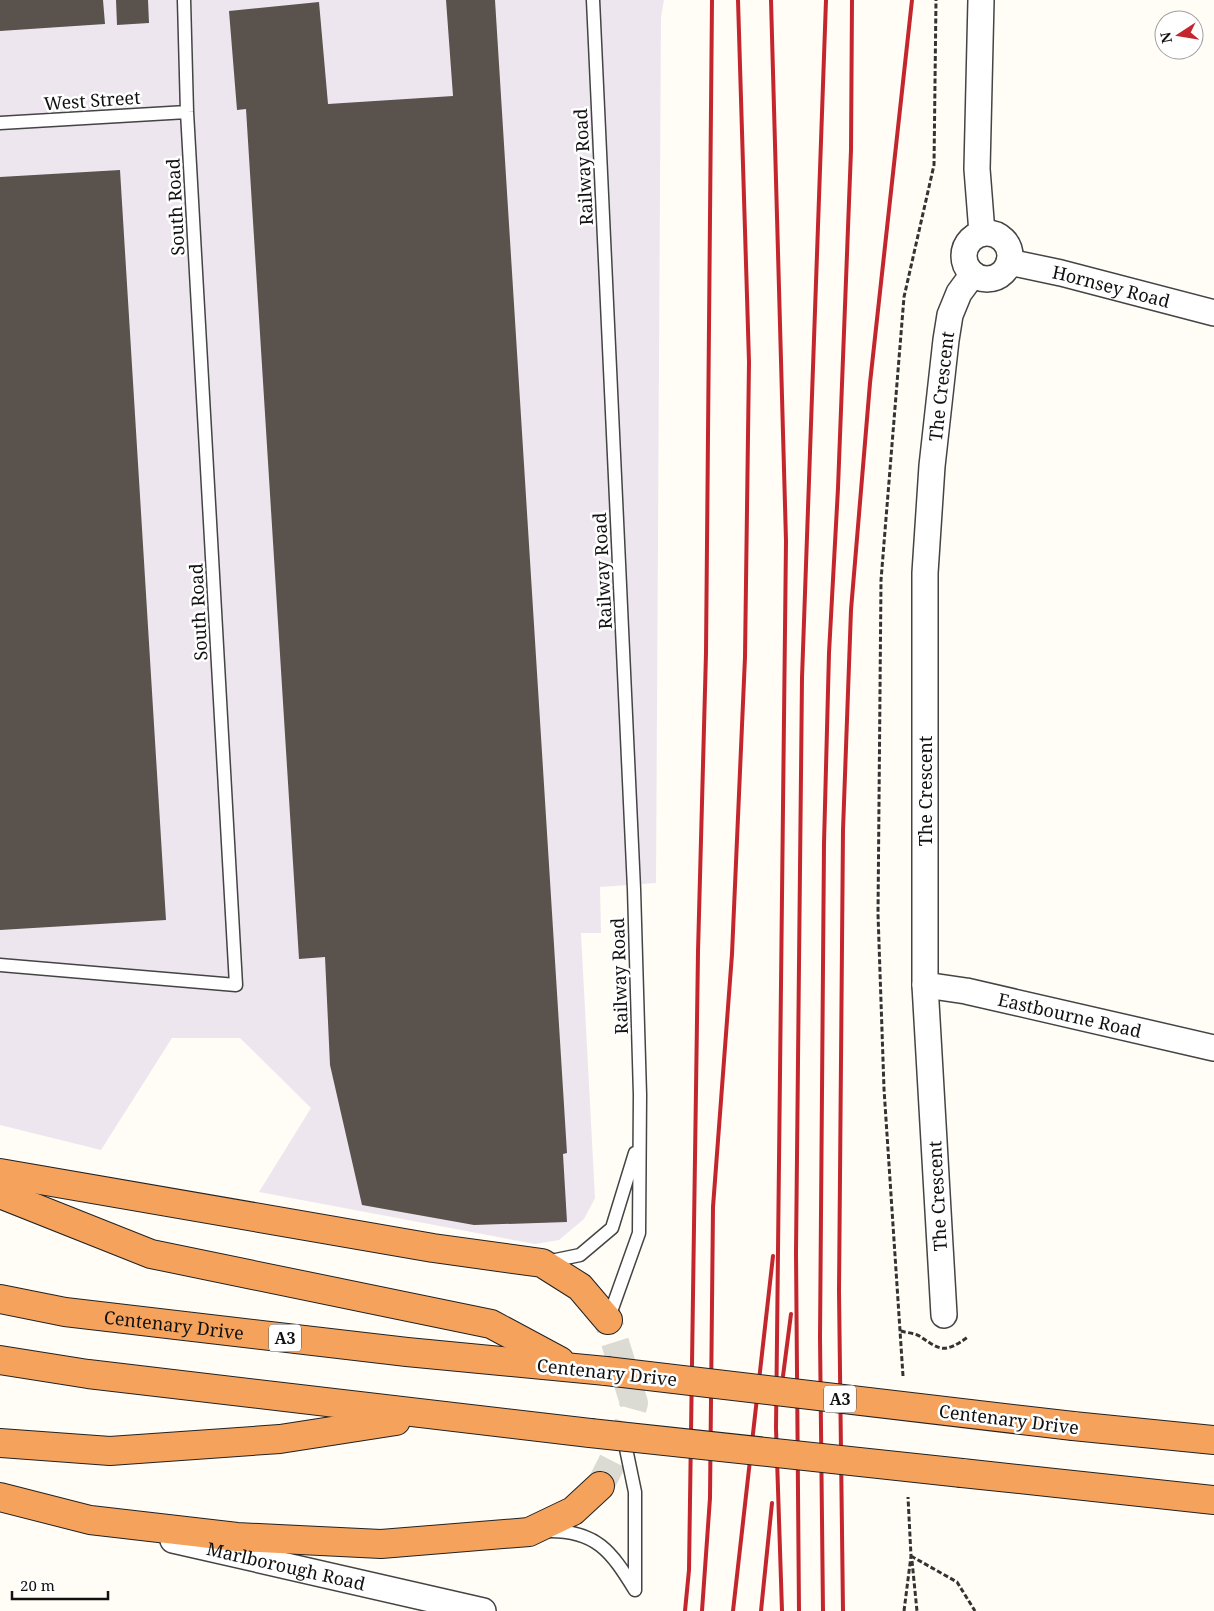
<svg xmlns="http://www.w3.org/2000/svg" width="1214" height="1611" font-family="'Noto Serif',serif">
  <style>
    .industrial { fill: #eee6ef }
    .building { fill: #5a524d }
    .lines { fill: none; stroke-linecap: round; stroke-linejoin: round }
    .highway-tunnel { stroke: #dbdad3; stroke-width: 28; stroke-dasharray: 28 14; stroke-linecap: butt }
    .lane-casing { stroke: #444; stroke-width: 15 }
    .street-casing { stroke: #444; stroke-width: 28 }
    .highway-casing { stroke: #222; stroke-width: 30 }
    .path { stroke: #333; stroke-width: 3; stroke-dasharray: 5 2.5; stroke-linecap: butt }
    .lane { stroke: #fff; stroke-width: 12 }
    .street { stroke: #fff; stroke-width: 25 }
    .highway { stroke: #f5a25d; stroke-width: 28 }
    .rail { stroke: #c4262e; stroke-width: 4 }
    .highway-bridge-casing { stroke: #222; stroke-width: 30; stroke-linecap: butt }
    .highway-bridge { stroke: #f5a25d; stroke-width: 28 }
    .labels { text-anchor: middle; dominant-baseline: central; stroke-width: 5; stroke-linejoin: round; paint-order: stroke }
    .shield { fill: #fff; stroke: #585858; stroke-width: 1 }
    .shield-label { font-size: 16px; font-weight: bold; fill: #111 }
    .street-label { font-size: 18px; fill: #111; stroke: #fff }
  </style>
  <rect width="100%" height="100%" fill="#fffdf5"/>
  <!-- industrial -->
  <path class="industrial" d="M0,0H664L661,17L656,883L600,887L601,933H581L595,1198L584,1219L559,1240L535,1244L259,1192L311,1108L240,1038H172L101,1150L0,1125Z"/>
  <!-- building -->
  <path class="building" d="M0,0H103L105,24L0,31Z
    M116,0H148L149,23L117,25Z
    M446,0H495L567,1153L563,1154L567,1222L474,1225L362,1205L330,1065L325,957L299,959L246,109L237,110L229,11L319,2L328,104L453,96Z
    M120,170L166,920L0,930V177Z"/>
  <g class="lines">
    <!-- highway-tunnel -->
    <path class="highway-tunnel" d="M600,1486L624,1439L634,1403L608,1320"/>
    <!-- lane casing -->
    <g class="lane-casing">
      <path id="lane" d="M593,0L634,889L640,1095L639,1233L608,1320
        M0,123L187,112
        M0,965L236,985L187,112L184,0
        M546,1262L580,1255L612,1228L635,1153
        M624,1439L635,1492V1590
        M547,1531C596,1530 611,1551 635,1590"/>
    </g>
    <!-- street casing -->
    <g class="street-casing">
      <g id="street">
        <path d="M981,0L977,169L982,233"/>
        <circle cx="987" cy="256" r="23"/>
        <path id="s1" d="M1009,262L1061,273L1214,313"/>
        <path id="s2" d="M925,985L966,991L1214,1048"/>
        <path id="s3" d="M944,1315L925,985V573L932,466L946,340L950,315L959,293L973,274"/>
        <path id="s4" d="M173,1540L483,1611"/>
      </g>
    </g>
    <!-- highway casing -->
    <g class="highway-casing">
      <g id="highway">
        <path d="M0,1173L433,1248L542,1263L580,1287L608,1320"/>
        <path d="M0,1194L151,1254L491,1324L560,1361"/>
        <path id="s5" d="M0,1299L65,1312L407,1352L606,1371"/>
        <path d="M0,1360L88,1374L590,1433"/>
        <path d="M1073,1426L1214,1440"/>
        <path d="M0,1443L110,1451L280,1439L396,1421"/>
        <path d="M962,1473L1214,1500"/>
        <path d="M0,1497L90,1520L237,1537L381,1544L529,1532L573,1511L600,1486"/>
      </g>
    </g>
    <!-- path -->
    <path class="path" d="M901,1331C907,1333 916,1333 921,1337C941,1351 945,1353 968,1337
      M903,1376L884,1089L878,914L881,580L904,297L934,165L936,0
      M911,1556L957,1582L975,1611
      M912,1561L917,1611
      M904,1611L911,1556L908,1497"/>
    <!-- lane -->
    <use href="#lane" class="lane"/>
    <!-- street -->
    <use href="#street" class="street"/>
    <!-- highway -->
    <use href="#highway" class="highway"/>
    <!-- rail -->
    <path class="rail" d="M771,0L786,541L776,1428L782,1611
      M783,1376L791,1314
      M685,1611L689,1570L698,952L706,653L712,0
      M702,1611L710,1498L713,1207L732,954L745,657L749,362L738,0
      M733,1611L773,1256
      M761,1611L772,1503
      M799,1611L796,1252L802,678L826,0
      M823,1611L820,1337L824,844L829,653L838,488L851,150L852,0
      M843,1611L839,1291L843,830L851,610L870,383L912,0"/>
    <!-- highway-bridge casing -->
    <g class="highway-bridge-casing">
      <path id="highway-bridge" d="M606,1371L1073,1426
        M590,1433L962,1473"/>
    </g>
    <!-- highway-bridge -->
    <use href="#highway-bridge" class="highway-bridge"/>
  </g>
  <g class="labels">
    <!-- shield labels -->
    <g class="shield">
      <rect x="269" y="1324.5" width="32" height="27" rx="4"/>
      <rect x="824" y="1385.5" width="32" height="27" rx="4"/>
    </g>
    <g class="shield-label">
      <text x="285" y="1338">A3</text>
      <text x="840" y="1399">A3</text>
    </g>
    <!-- street labels -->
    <g class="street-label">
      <text transform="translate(92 100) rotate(-4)">West Street</text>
      <text transform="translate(583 167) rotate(-93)">Railway Road</text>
      <text transform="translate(175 207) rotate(-93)">South Road</text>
      <text stroke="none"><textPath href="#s1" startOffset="105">Hornsey Road</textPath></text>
      <text stroke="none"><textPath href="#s3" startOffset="930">The Crescent</textPath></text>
      <text transform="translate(602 571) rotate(-93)">Railway Road</text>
      <text transform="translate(198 612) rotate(-93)">South Road</text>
      <text transform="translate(925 791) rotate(-90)">The Crescent</text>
      <text transform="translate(619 976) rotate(-92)">Railway Road</text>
      <text stroke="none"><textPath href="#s2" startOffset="148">Eastbourne Road</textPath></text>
      <text transform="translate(937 1196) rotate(-93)">The Crescent</text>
      <text stroke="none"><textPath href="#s5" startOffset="176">Centenary Drive</textPath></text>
      <text transform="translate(607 1372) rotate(6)">Centenary Drive</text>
      <text transform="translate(1009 1419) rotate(7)">Centenary Drive</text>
      <text stroke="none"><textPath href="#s4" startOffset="116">Marlborough Road</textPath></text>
    </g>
  </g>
  <!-- north arrow -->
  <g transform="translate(1179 35) rotate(258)"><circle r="24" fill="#ffffff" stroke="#a0a0a0"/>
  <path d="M0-4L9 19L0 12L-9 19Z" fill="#c4262e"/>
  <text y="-8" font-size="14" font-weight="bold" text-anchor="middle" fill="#111111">N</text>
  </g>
  <!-- scale -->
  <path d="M12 1591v8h96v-8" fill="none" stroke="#111111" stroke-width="2.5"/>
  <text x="20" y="1591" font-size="15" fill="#111111" stroke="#ffffff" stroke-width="4" paint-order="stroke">20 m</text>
</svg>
